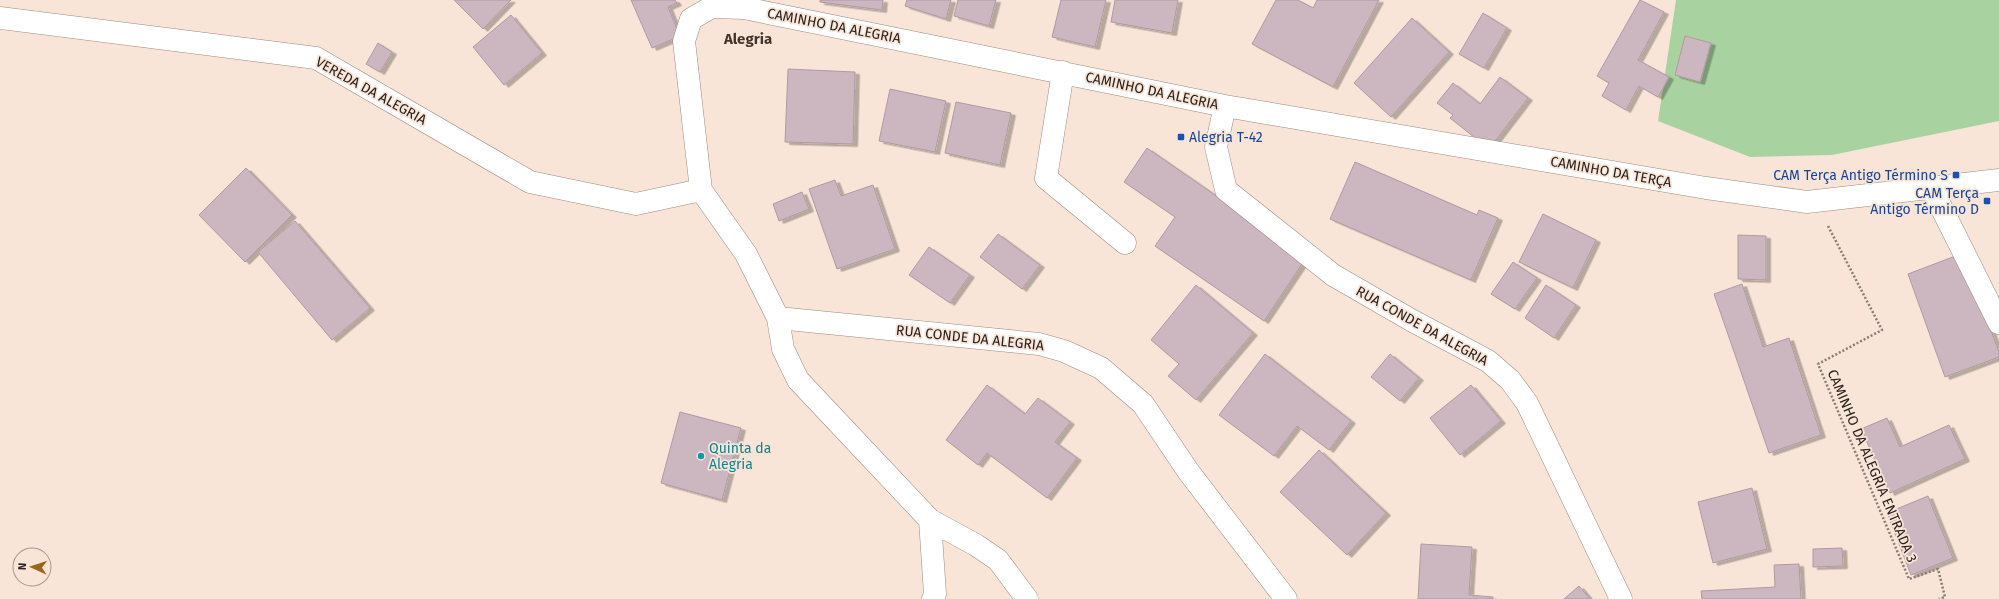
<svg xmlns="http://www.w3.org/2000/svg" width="1999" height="599" font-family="'Fira Sans',sans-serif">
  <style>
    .green { fill: #a9d2a1 }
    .building { fill: #ccb6bf; stroke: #af9aa2; filter: url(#shadow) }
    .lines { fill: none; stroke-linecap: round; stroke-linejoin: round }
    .minor-casing { stroke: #9c8a7e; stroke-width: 23 }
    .path { stroke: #897c74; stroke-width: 2.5; stroke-dasharray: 2 2; stroke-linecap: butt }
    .minor { stroke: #fff; stroke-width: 22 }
    .transit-dot { fill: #1a4fb4; stroke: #f9e5d8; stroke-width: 1.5 }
    .culture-dot { fill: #0f9aa8; stroke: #f9e5d8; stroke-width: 1.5 }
    .labels { text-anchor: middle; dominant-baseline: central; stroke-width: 3.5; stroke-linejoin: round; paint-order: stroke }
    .street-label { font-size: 14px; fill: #29221e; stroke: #f9e5d8 }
    .transit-label { font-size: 14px; fill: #164399; stroke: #f9e5d8; text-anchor: end }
    .culture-label { font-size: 14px; fill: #0d838f; stroke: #f9e5d8; text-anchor: start }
    .neighbourhood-label { font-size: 15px; font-weight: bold; fill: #43342a; stroke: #f9e5d8 }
  </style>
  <defs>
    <filter id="shadow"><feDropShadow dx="4.5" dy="2.5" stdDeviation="0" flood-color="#0004"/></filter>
  </defs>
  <rect width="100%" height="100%" fill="#f9e5d8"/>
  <!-- green -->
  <path class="green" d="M1676,0H1999V121L1832,155L1750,157L1658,121Z"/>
  <!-- building -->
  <path class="building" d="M454,0H511L483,29Z
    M631,0H675L677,3L668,7L680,36L652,48Z
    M820,0H883L882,10L820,2Z
    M907,0H951L946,19L905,6Z
    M958,0H996L989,26L954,16Z
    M1061,0H1106L1095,47L1052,37Z
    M1115,0H1178L1172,33L1111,22Z
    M1276,0H1298L1313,8L1317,0H1379L1333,87L1252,44Z
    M1640,0L1664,12L1638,60L1669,77L1658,97L1639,86L1626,110L1602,96L1609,83L1597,76Z
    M1483,13L1507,28L1484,68L1459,54Z
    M511,15L542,53L504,85L473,47Z
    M1412,18L1449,52L1391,117L1354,83Z
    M1685,36L1711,43L1700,82L1675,75Z
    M378,43L392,52L380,72L366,64Z
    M788,69L855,72L853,144L785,142Z
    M1500,77L1528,98L1489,149L1450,118L1453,115L1437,103L1453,83L1480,104Z
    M890,89L946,101L935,152L879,141Z
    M956,102L1011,113L1000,165L945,153Z
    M1147,148L1306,258L1264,321L1155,246L1175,217L1124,182Z
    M1355,162L1477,215L1479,210L1498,218L1471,280L1330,219Z
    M246,168L292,215L245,262L199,215Z
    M835,180L841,196L873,185L895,249L837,269L809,189Z
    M802,192L809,209L779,221L773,204Z
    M1543,214L1596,240L1573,288L1519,262Z
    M295,221L370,308L332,340L258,252Z
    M998,234L1040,265L1022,289L980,257Z
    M1738,235L1766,236V280L1738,279Z
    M929,247L970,275L950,303L909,275Z
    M1958,255L1976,290L1999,352V357L1945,377L1908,274Z
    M1513,262L1537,278L1515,309L1491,294Z
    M1742,284L1763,347L1789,338L1821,435L1769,453L1714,294Z
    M1196,285L1253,333L1196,400L1168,376L1179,364L1151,340Z
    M1546,285L1576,305L1554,338L1525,318Z
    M1265,354L1351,421L1329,450L1297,426L1274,456L1219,415Z
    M1390,354L1419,378L1400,401L1371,377Z
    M987,385L1025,414L1038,398L1070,422L1055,442L1077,458L1047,498L987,453L978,465L946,440Z
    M1471,385L1501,421L1460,455L1430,418Z
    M680,412L741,428L722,500L661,483Z
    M1887,418L1900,447L1949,425L1965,459L1890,493L1861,429Z
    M1319,450L1386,513L1347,555L1280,492Z
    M1752,488L1767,549L1713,563L1698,502Z
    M1928,496L1953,558L1911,575L1887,513Z
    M1421,544L1472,547L1469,595L1493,597V599H1418Z
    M1842,548L1843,566L1813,567V549Z
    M1799,564L1801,599H1702L1701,591L1775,587L1774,565Z
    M1579,586L1590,599H1564Z"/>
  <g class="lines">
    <!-- minor casing -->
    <g class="minor-casing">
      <path id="minor" d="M0,18L316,58L530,182L636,204L701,190
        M1063,72L1046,178L1125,243
        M1225,106L1216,147L1226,190L1333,275L1411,320L1488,361L1510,380L1527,403L1621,599
        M1931,187L1999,323
        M778,318L1039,344L1064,351L1101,368L1143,404L1188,471L1286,599
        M930,520L976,545L998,560L1027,599
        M933,599L935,594L930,520L798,380L783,349L778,318L746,254L701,190L684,41L691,19L712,7L744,8L1225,106L1706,188L1807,202L1999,180"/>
    </g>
    <!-- path -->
    <path class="path" d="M1828,226L1882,330L1818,364L1909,579L1938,569L1945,597L1939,599"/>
    <!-- minor -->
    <use href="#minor" class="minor"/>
  </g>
  <!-- markers -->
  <g class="transit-dot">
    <rect x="1177" y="133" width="8" height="8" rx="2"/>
    <rect x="1952" y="171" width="8" height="8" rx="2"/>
    <rect x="1983" y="197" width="8" height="8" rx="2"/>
  </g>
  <circle class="culture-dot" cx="701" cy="456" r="4"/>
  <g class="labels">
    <!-- street labels -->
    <g class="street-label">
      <text transform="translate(834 26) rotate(11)">CAMINHO DA ALEGRIA</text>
      <text transform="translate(371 91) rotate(29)">VEREDA DA ALEGRIA</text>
      <text transform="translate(1152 91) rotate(12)">CAMINHO DA ALEGRIA</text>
      <text transform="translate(1611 172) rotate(10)">CAMINHO DA TERÇA</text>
      <text transform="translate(1422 326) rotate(29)">RUA CONDE DA ALEGRIA</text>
      <text transform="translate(970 338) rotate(6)">RUA CONDE DA ALEGRIA</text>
      <text transform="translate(1872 466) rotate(67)">CAMINHO DA ALEGRIA ENTRADA 3</text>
    </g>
    <!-- transit labels -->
    <g class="transit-label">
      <text x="1189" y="137" text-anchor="start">Alegria T-42</text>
      <text x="1948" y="175">CAM Terça Antigo Término S</text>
      <text x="1979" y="193">CAM Terça<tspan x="1979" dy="16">Antigo Término D</tspan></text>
    </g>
    <!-- culture labels -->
    <g class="culture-label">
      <text x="709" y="448">Quinta da<tspan x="709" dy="16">Alegria</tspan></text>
    </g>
    <!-- neighbourhood labels -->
    <g class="neighbourhood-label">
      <text x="748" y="39">Alegria</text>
    </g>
  </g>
  <!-- north arrow -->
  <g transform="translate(32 567) rotate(273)"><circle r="19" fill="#f9e5d8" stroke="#a6978e"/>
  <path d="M0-3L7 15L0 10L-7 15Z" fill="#9a681c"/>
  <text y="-6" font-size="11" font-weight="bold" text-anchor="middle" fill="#29221e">N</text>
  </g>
</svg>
